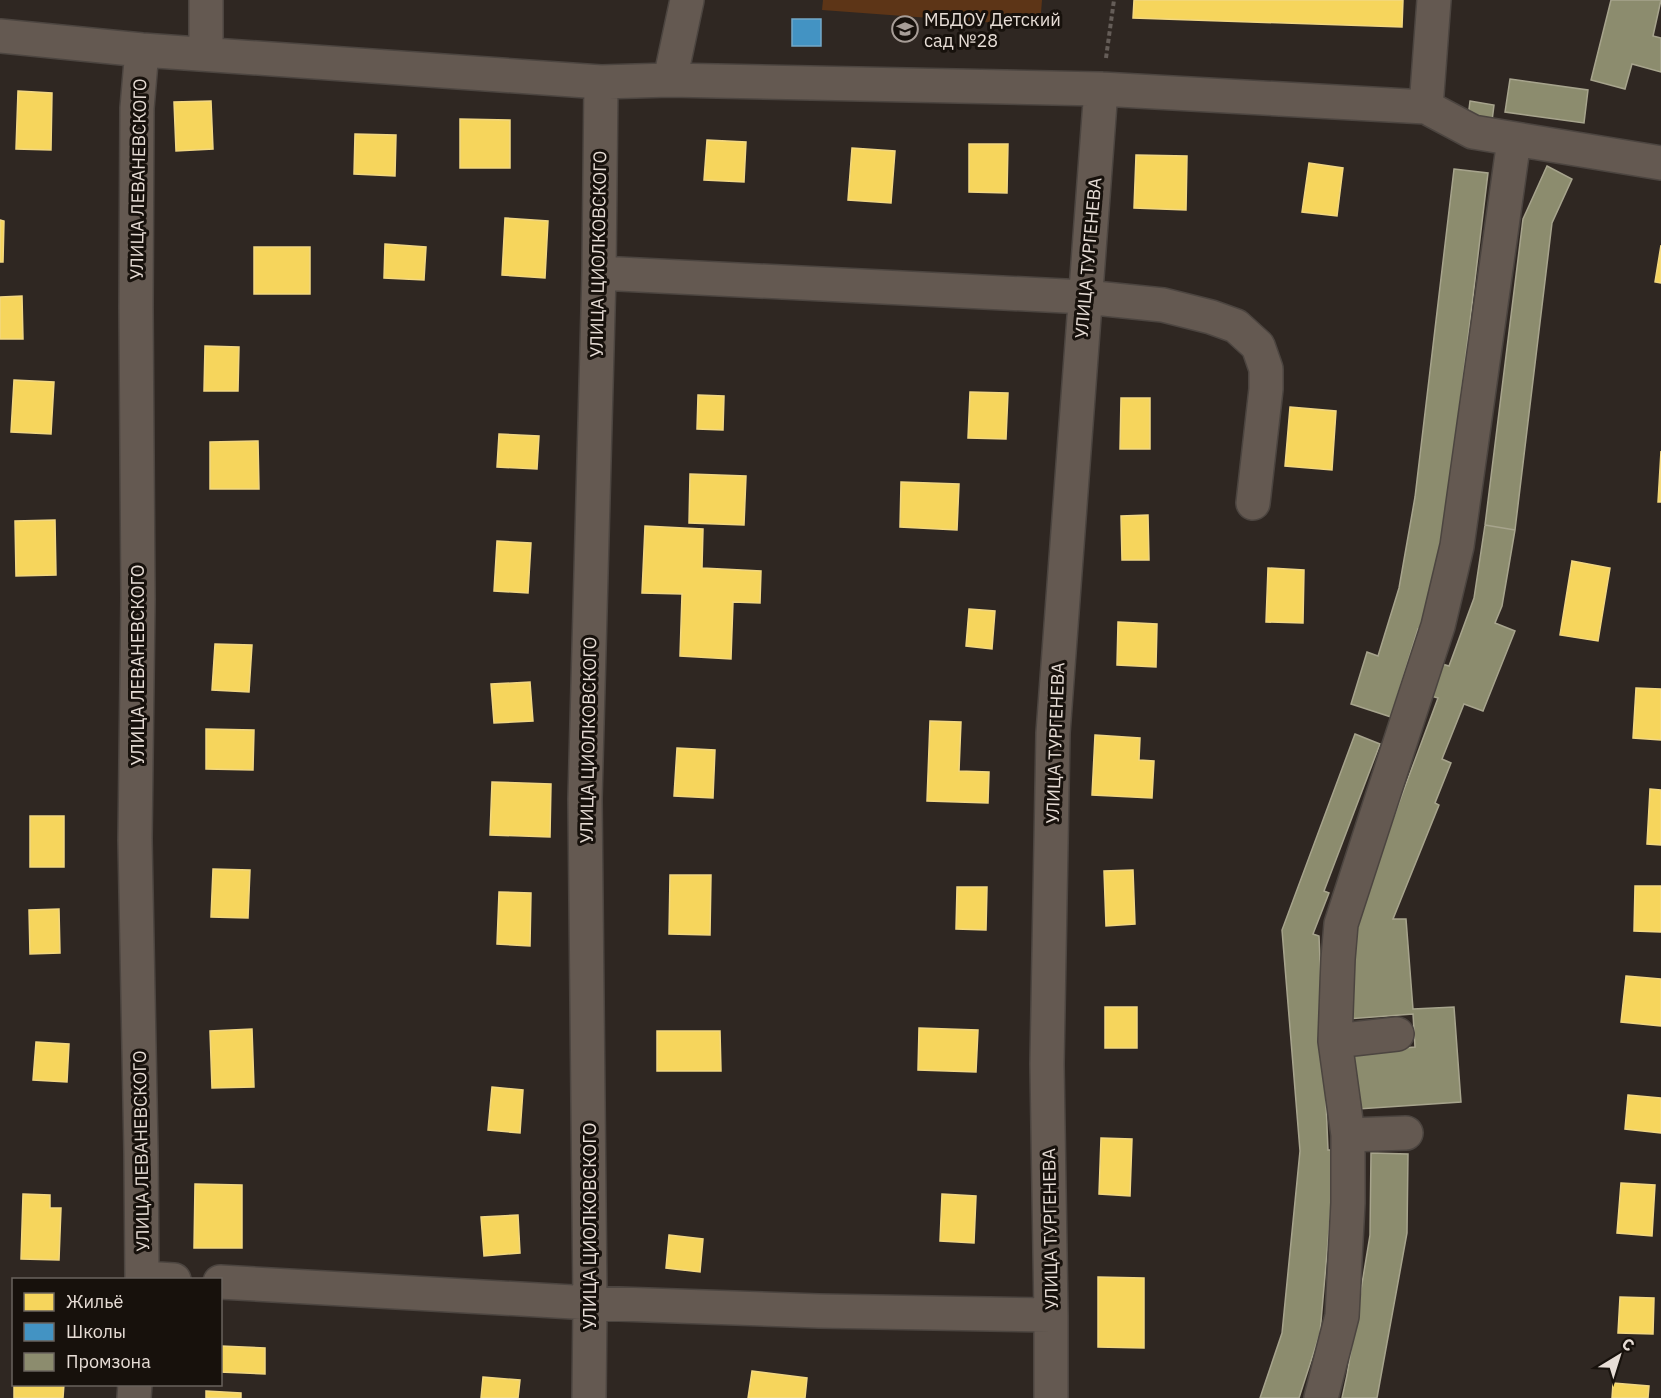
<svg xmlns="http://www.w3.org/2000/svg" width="1661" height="1398" font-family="'IBM Plex Sans',sans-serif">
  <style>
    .green { fill: #5d3517 }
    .homes { fill: #f6d55c; stroke: #f2d781; stroke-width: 1.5 }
    .schools { fill: #4393c3; stroke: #74a9c9; stroke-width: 1.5 }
    .industry { fill: #8c8c6e; stroke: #a7a48d; stroke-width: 1.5 }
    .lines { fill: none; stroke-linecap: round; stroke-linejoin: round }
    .minor-casing { stroke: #4c4540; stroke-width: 36 }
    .path { stroke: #655d58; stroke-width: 4; stroke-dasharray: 4.5 3; stroke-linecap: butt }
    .minor { stroke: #645951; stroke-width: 33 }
    .labels { text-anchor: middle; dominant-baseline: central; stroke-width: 6; stroke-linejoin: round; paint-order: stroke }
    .poi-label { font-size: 18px; fill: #e7ddd6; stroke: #17110c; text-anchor: start }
    .street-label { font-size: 18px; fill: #e7ddd6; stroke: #17110c }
  </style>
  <rect width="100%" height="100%" fill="#2f2722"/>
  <!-- green -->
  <path class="green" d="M823,0H1042L1040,26L822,10Z"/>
  <!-- homes -->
  <path class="homes" d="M1134,0H1403L1402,27L1133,18Z
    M18,91L52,93L51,150L16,149Z
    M211,101L213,149L176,151L174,102Z
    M460,119L510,120V168H460Z
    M355,134L396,135L395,176L354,174Z
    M707,140L746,142L744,182L704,180Z
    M969,144H1008L1007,193L969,192Z
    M852,148L895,151L891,203L848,200Z
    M1136,155L1187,156L1186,210L1134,208Z
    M1309,163L1343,168L1337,216L1302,212Z
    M505,218L548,221L545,278L502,275Z
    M0,220L4,221L3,262H0Z
    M385,244L426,247L424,280L384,278Z
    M1661,245V283L1655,282Z
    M254,247H310V294H254Z
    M22,296L23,339H0V297Z
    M205,346L239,347L238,391H204Z
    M14,380L54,382L51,434L11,432Z
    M970,392L1008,393L1006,439L968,438Z
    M698,395L724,396L723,430L697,429Z
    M1121,398H1150V449H1120Z
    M1290,407L1336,411L1332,470L1285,466Z
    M499,434L539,436L537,469L497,467Z
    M258,441L259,489H210V442Z
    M1661,451V502H1658Z
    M690,474L746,476L744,525L689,523Z
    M901,482L959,484L957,530L900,527Z
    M1148,515L1149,560H1122L1121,516Z
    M55,520L56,575L16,576L15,521Z
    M645,526L703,529L702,568L761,571L760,603L733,602L731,659L680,656L682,594L642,593Z
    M497,541L531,543L528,593L494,591Z
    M1572,561L1610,568L1598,641L1560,635Z
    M1268,568L1304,570L1303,623L1266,622Z
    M969,609L995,611L992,649L966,646Z
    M1118,622L1157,624L1156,667L1117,665Z
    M215,644L252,645L249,692L212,690Z
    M530,682L533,721L494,723L491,684Z
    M1636,688L1661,689V740L1633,738Z
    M930,721L961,722L959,771L989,772L988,803L927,801Z
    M206,729L254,730L253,770L206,769Z
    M1095,735L1140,738L1139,760L1154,761L1152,798L1092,795Z
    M677,748L715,750L713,798L674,796Z
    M492,782L551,784L550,837L490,835Z
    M1650,789L1661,790V845L1647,844Z
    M30,816H64V867H30Z
    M213,869L250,870L248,918L211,917Z
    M1133,870L1135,924L1106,926L1104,871Z
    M670,875H711L710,935L669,934Z
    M1635,886H1661V932L1634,931Z
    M957,887H987L986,930L956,929Z
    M499,892L531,893L530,946L497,944Z
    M59,909L60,953L30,954L29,910Z
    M1626,976L1661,979V1026L1621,1022Z
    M1105,1007H1137V1048H1105Z
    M919,1028L978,1030L976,1072L918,1070Z
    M252,1029L254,1087L212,1088L210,1031Z
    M657,1031H720L721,1071H657Z
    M36,1042L69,1044L67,1082L33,1080Z
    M492,1087L523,1090L520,1133L488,1130Z
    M1628,1095L1661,1098V1133L1625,1129Z
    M1101,1138L1132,1139L1130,1196L1099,1194Z
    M1621,1183L1655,1185L1652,1236L1617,1233Z
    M195,1184L242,1185V1248H194Z
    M23,1194L50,1195V1208H61L59,1260L21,1259Z
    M942,1194L976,1196L974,1243L940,1241Z
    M518,1215L520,1253L484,1256L481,1217Z
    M669,1235L703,1239L700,1272L666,1268Z
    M1098,1277L1144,1278V1348L1098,1347Z
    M1620,1297L1654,1298L1653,1334L1618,1333Z
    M221,1346L265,1348V1374L220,1372Z
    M752,1371L807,1378L805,1398H748Z
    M483,1377L520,1380L518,1398H481Z
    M1613,1383L1649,1386L1648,1398H1612Z
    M14,1384H64L63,1398H14Z
    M206,1391L241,1393V1398H206Z"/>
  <!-- schools -->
  <path class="schools" d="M792,19H821V46H792Z"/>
  <!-- industry -->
  <path class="industry" d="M1611,0H1661L1653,36L1661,38V72L1632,64L1625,89L1591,80Z
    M1510,79L1588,90L1584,123L1505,112Z
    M1470,101L1494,105L1491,129L1467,126Z
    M1547,166L1572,179L1552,223L1515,530L1485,525L1523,219Z
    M1454,169L1488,173L1448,502L1427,631L1418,629L1391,717L1351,704L1367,652L1378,656L1399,588L1415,497Z
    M1485,525L1515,530L1502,606L1495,623L1515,631L1483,711L1464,704L1442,759L1451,763L1435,803L1439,805L1393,919H1406L1413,1009L1454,1007L1461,1102L1358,1109L1353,1052L1415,1047L1413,1014L1347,1019L1351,947L1361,905L1438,698L1431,696L1442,664L1449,666L1474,598Z
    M1355,734L1380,744L1324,891L1329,893L1313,934L1319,936L1328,1150H1336L1320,1333L1299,1398H1260L1282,1333L1300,1151L1282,930Z
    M1371,1153L1408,1154L1407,1233L1377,1398H1342L1347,1375L1370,1235Z"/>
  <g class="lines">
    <!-- minor casing -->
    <g class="minor-casing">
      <path id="minor" d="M0,36L142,50L601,82L670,80L1101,89L1426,107L1473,132L1661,163
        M206,54V0
        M670,80L687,0
        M1426,107L1434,0
        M599,273L1085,297L1163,305L1211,317L1236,326L1258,346L1266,369V389L1253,503
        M1335,1041L1397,1034
        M1348,1135L1406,1133
        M142,1278L174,1280
        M142,1280L141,1152L135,840L138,599L136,308L137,108L142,50
        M220,1282L590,1303L819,1311L1051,1315
        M134,1398L135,1384
        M589,1398L590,1303L585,799L599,273L601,82
        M1051,1398V1315L1047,1064L1053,733L1101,89
        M1321,1398L1342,1316L1348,1203V1135L1335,1041L1338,959L1341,924L1438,626L1457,546L1514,140"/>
    </g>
    <!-- path -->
    <path class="path" d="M1106,58L1114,0"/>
    <!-- minor -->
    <use href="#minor" class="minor"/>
  </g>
  <!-- icons -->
  <defs>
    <g id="school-ring" transform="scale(1.35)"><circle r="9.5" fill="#17110c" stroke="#a79d97" stroke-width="1.5"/><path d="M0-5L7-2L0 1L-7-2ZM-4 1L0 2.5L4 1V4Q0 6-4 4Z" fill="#a79d97"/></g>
  </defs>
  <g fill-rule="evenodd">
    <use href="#school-ring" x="905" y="29"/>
  </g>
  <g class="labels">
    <!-- poi labels -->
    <g class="poi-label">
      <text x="924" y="19">МБДОУ Детский<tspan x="924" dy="21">сад №28</tspan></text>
    </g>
    <!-- street labels -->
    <g class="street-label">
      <text transform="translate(138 179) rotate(-89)">УЛИЦА ЛЕВАНЕВСКОГО</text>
      <text transform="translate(598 254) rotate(-89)">УЛИЦА ЦИОЛКОВСКОГО</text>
      <text transform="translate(1088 258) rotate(-85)">УЛИЦА ТУРГЕНЕВА</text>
      <text transform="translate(137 665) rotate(-90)">УЛИЦА ЛЕВАНЕВСКОГО</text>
      <text transform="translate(588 740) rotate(-89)">УЛИЦА ЦИОЛКОВСКОГО</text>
      <text transform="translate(1055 743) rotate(-88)">УЛИЦА ТУРГЕНЕВА</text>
      <text transform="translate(141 1151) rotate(-91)">УЛИЦА ЛЕВАНЕВСКОГО</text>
      <text transform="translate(589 1226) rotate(-90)">УЛИЦА ЦИОЛКОВСКОГО</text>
      <text transform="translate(1050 1229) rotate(-91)">УЛИЦА ТУРГЕНЕВА</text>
    </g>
  </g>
  <!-- legend -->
  <rect x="12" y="1278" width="210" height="108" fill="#17110c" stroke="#6a635d" stroke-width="1.5"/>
  <rect x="24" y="1293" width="30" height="18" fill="#f6d55c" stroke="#6a635d" stroke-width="1.5"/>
  <text x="66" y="1308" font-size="18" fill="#e7ddd6">Жильё</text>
  <rect x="24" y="1323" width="30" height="18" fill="#4393c3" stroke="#6a635d" stroke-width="1.5"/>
  <text x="66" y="1338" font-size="18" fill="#e7ddd6">Школы</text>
  <rect x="24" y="1353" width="30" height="18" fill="#8c8c6e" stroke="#6a635d" stroke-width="1.5"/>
  <text x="66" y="1368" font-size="18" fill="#e7ddd6">Промзона</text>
  <!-- north arrow -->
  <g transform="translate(1619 1356) rotate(38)" stroke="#17110c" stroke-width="4.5" paint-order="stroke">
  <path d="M0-4.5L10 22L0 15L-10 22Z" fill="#e7ddd6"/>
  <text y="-9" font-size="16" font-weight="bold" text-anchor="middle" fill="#e7ddd6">С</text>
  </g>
</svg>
